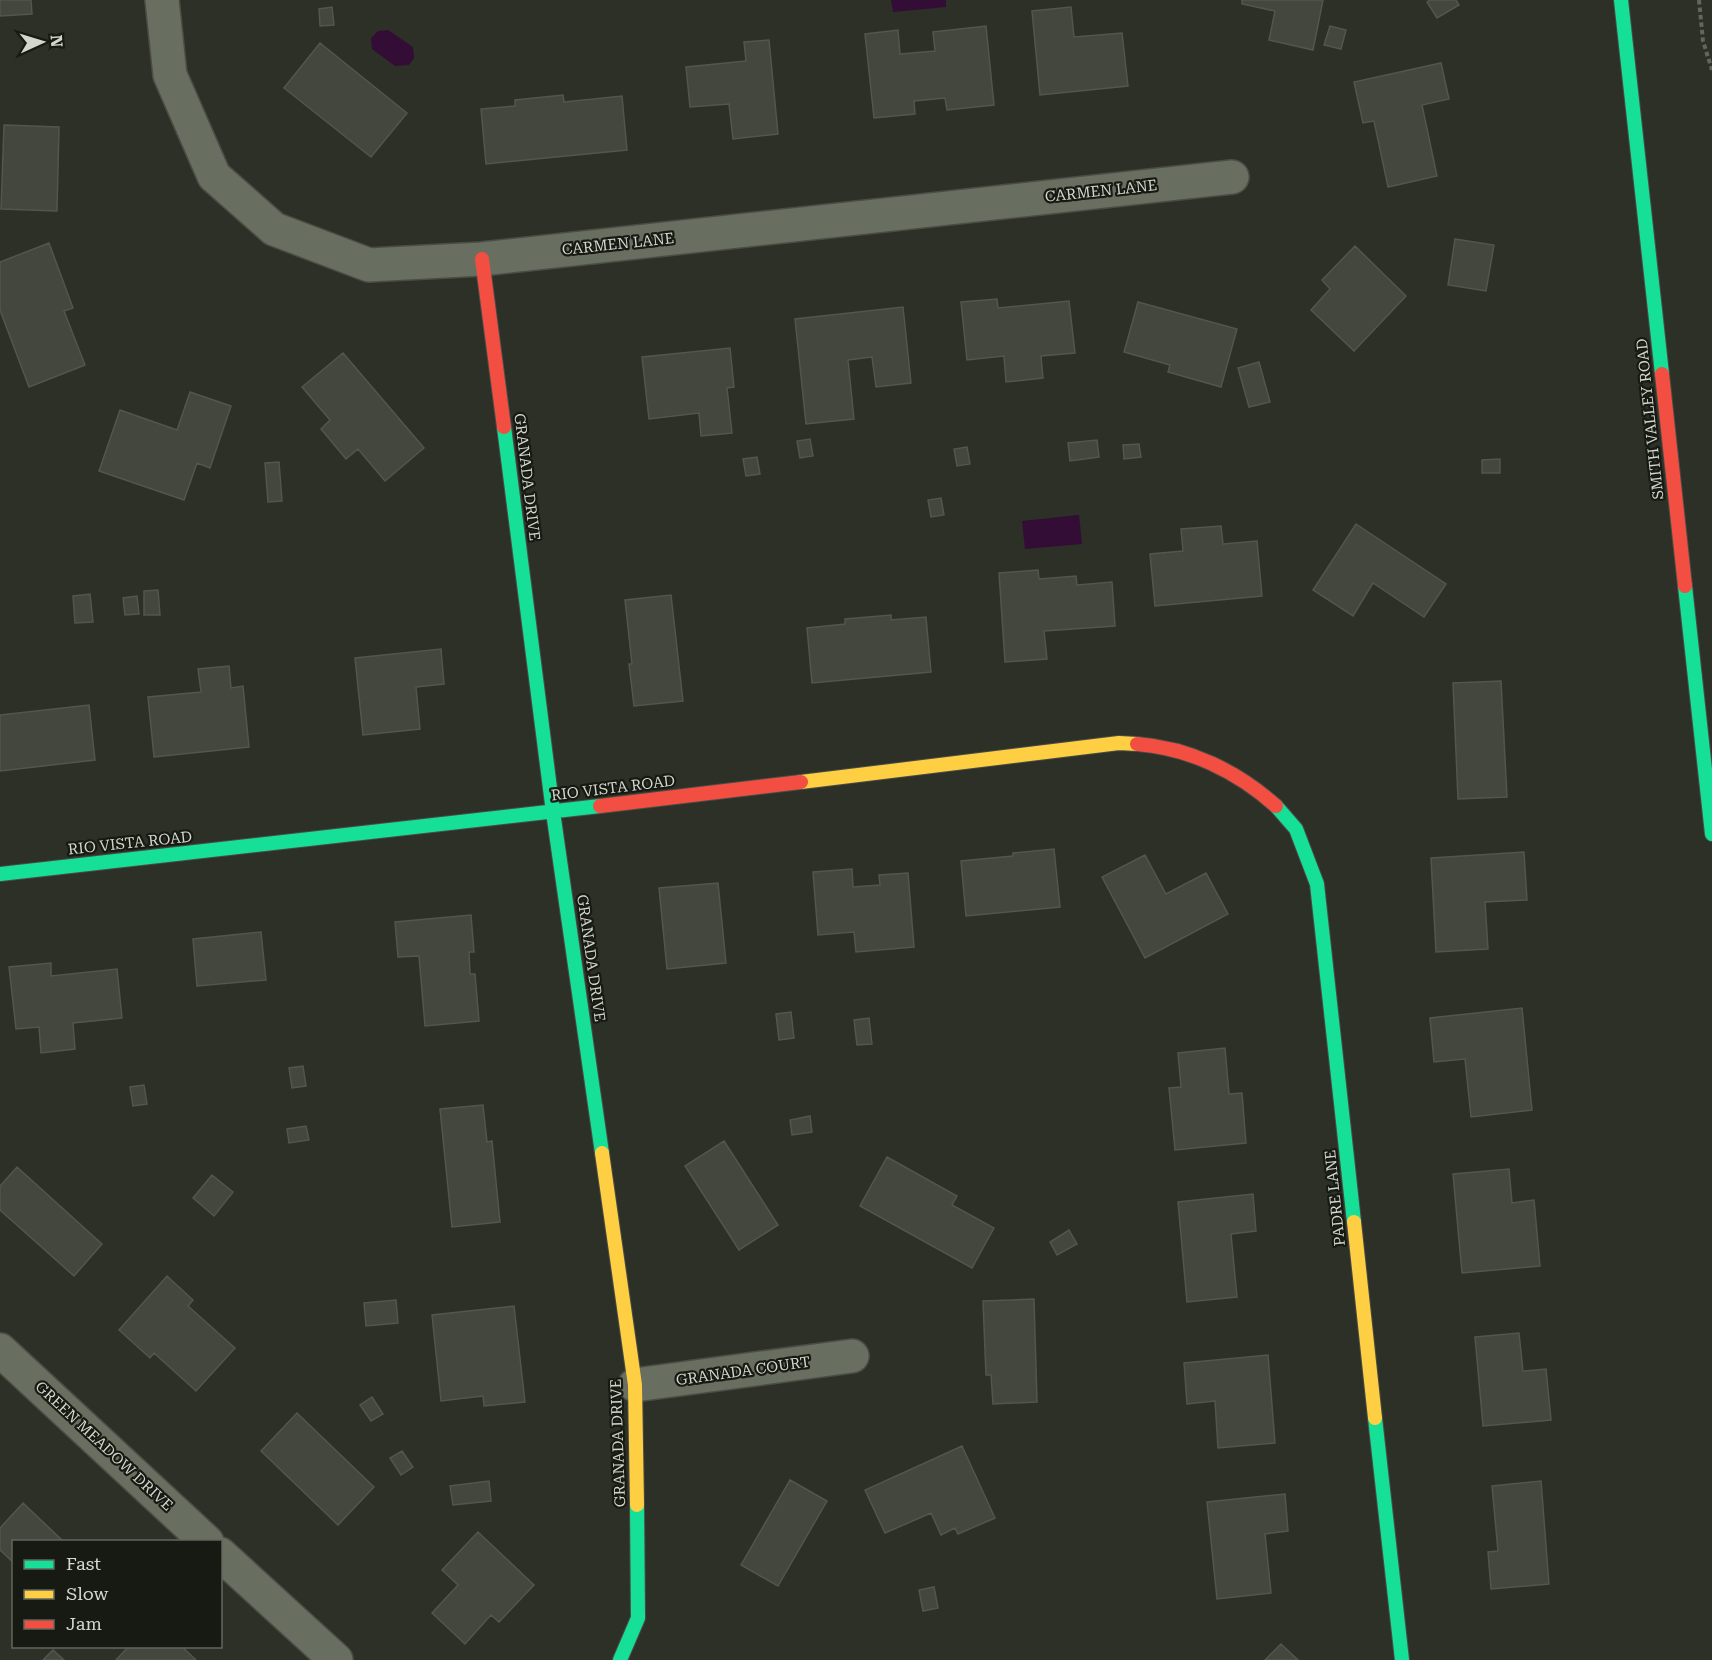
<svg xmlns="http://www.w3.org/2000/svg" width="1712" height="1660" font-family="'Roboto Serif',serif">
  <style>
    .water { fill: #330d36 }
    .building { fill: #43473e; stroke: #52564e; stroke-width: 1.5 }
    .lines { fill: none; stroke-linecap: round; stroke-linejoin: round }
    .street-casing { stroke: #4a4d46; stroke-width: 36 }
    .fast-casing { stroke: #4a4d46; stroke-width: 16 }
    .slow-casing { stroke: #4a4d46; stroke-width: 16 }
    .jam-casing { stroke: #4a4d46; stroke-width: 16 }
    .path { stroke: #62675d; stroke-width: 4; stroke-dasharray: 4.5 3; stroke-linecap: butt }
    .street { stroke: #686e60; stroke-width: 33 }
    .fast { stroke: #16e098; stroke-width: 14 }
    .slow { stroke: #ffcf43; stroke-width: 14 }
    .jam { stroke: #f24e42; stroke-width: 14 }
    .labels { text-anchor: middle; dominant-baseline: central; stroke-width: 4.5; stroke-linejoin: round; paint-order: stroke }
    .street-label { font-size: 15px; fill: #d2d7cd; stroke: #171a13 }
  </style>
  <rect width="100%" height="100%" fill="#2c3027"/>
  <!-- water -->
  <path class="water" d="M891,0H946V7L893,12Z
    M388,30L413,47L414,58L409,65L395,66L372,49L371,38L378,31Z
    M1079,515L1082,544L1025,549L1022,521Z"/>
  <!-- building -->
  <path class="building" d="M0,0H31L32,14L0,16Z
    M1242,0H1323L1313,50L1269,40L1275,11L1242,4Z
    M1430,0H1456L1459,5L1437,18L1427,2Z
    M332,7L334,25L320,26L319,9Z
    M1071,7L1074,37L1122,33L1128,86L1040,95L1032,11Z
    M986,26L994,105L947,110L945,98L914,101L915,114L874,118L865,34L898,30L900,54L935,51L933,32Z
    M1330,26L1346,30L1341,49L1324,45Z
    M769,40L778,134L733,139L729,104L690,107L686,67L746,61L744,42Z
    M320,43L407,113L371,157L284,88Z
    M1441,63L1449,99L1422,105L1437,176L1388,187L1374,121L1363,123L1354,82Z
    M563,95L564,102L622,96L627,150L486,164L481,109L515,106V100Z
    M4,125L59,127L57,211L1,209Z
    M1455,239L1494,245L1486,291L1448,285Z
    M49,243L73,308L64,311L85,365L29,387L0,310V262Z
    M1355,246L1406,296L1354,351L1311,310L1330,289L1322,280Z
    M997,299L998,308L1069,301L1075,353L1041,356L1043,378L1006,382L1004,356L967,360L961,302Z
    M1138,302L1237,329L1221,387L1168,372L1170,365L1124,352Z
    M903,307L911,383L876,387L872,357L848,360L854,419L806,424L795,319Z
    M730,348L734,387L727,388L732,433L701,436L699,413L649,419L642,357Z
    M343,353L424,448L385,481L358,449L346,459L321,429L330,420L302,387Z
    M1259,362L1270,402L1249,407L1238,368Z
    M190,392L231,406L210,468L197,463L184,500L99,471L120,410L177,430Z
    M810,439L813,456L800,458L797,441Z
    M1097,440L1099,457L1070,461L1068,443Z
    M1139,444L1141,457L1124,459L1123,445Z
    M967,447L970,464L957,466L954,449Z
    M757,457L760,474L746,476L743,459Z
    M1500,459V473H1482V460Z
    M279,462L282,501L268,502L265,463Z
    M941,498L944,515L931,517L928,500Z
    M1356,524L1446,584L1424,617L1373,583L1353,616L1313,590Z
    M1221,526L1223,544L1257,541L1262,596L1155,606L1150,554L1183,551L1181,529Z
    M1038,570L1039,579L1076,576L1077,585L1112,582L1115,626L1044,631L1047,659L1005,662L999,573Z
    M158,590L160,615H144V591Z
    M90,594L93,622L75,623L73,596Z
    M671,595L683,701L634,706L629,664H632L625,600Z
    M137,596L139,614L125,615L123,598Z
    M891,615V620L926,617L931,672L812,683L807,628L845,624V619Z
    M441,649L444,684L416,687L420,729L363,735L355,658Z
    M229,666L231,688L243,686L249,747L154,757L148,697L201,692L198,669Z
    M1501,681L1507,797L1458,799L1453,683Z
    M89,705L95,760L0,771V715Z
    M1054,849L1060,907L966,916L961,861L1013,856V853Z
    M1524,852L1527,900L1485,902L1488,949L1436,952L1431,858Z
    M1145,855L1166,894L1206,873L1228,914L1145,958L1102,877Z
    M852,869L853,887L880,885L879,875L908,873L914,947L856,952L854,932L818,935L813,872Z
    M718,883L726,963L667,969L659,888Z
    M471,915L474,952H469L470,974H475L479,1021L425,1026L419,956L398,957L395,922Z
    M261,932L266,980L197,986L193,939Z
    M51,963V976L117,969L122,1018L73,1023L75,1049L41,1053L39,1027L16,1029L9,967Z
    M1522,1008L1532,1110L1471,1117L1465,1059L1434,1062L1430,1018Z
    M791,1012L794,1038L779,1040L776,1014Z
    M869,1018L872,1044L857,1045L854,1020Z
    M1225,1048L1229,1094L1242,1093L1246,1143L1175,1150L1169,1088L1181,1087L1178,1053Z
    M303,1066L306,1086L292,1088L289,1068Z
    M144,1085L147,1104L133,1106L130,1087Z
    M483,1105L487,1142L492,1141L500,1222L452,1227L440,1109Z
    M810,1116L812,1132L792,1135L790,1120Z
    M306,1126L309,1140L289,1143L287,1129Z
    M724,1141L778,1225L739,1250L685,1166Z
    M887,1157L957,1196L952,1205L994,1228L972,1268L860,1206Z
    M17,1167L102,1244L74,1276L0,1210V1186Z
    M1509,1169L1512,1203L1534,1200L1540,1266L1462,1273L1453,1174Z
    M212,1175L233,1192L214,1216L193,1198Z
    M1253,1194L1256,1231L1231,1234L1237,1297L1187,1302L1178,1202Z
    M1069,1230L1077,1244L1057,1255L1050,1242Z
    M167,1276L193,1300L188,1306L235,1348L196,1391L154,1353L150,1358L119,1330Z
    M1034,1299L1037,1402L993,1404L991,1375H986L983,1301Z
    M396,1300L398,1323L366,1326L364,1303Z
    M514,1306L525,1402L484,1406L483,1396L441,1401L432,1315Z
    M1519,1333L1523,1371L1546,1369L1551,1420L1483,1426L1475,1337Z
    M1268,1355L1275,1443L1218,1448L1215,1401L1187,1404L1184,1363Z
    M372,1397L383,1414L371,1421L360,1405Z
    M297,1413L374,1487L338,1525L261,1451Z
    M962,1446L995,1518L958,1534L955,1528L941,1535L931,1513L885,1533L865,1490Z
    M402,1451L413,1467L401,1475L390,1458Z
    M790,1480L827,1501L778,1586L741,1565Z
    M489,1481L491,1501L453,1505L450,1486Z
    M1541,1481L1549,1584L1491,1589L1488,1552L1498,1551L1492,1486Z
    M1285,1494L1288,1531L1265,1534L1271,1593L1217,1599L1207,1502Z
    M23,1503L64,1542H14V1563L0,1550V1528Z
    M478,1532L534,1585L499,1622L491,1615L465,1644L432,1613L458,1585L442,1570Z
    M934,1587L938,1608L923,1611L919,1590Z
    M1281,1644L1298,1660H1265Z
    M129,1646H181L196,1660H116Z
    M53,1650L64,1660H43Z"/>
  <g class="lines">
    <!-- street casing -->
    <g class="street-casing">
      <path id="street" d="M162,0L170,75L214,176L274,229L369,265L482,259L1232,177
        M0,1350L207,1542
        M635,1385L852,1356
        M220,1554L336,1660"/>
    </g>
    <!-- fast casing -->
    <g class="fast-casing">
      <path id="fast" d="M1621,0L1662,374
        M504,427L553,812L602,1153
        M1685,586L1712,834
        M1276,806L1296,829L1317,884L1354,1222
        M0,874L600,806
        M1375,1418L1402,1660
        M620,1660L638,1618L637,1505"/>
    </g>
    <!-- slow casing -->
    <g class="slow-casing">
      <path id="slow" d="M801,782L1119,743L1137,744
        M602,1153L635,1385L637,1505
        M1354,1222L1375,1418"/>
    </g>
    <!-- jam casing -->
    <g class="jam-casing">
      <path id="jam" d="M482,259L504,427
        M1662,374L1685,586
        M1137,744C1189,748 1237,771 1276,806
        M600,806L801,782"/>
    </g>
    <!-- path -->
    <path class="path" d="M1699,0L1703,41L1712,70"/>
    <!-- street -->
    <use href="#street" class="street"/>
    <!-- fast -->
    <use href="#fast" class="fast"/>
    <!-- slow -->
    <use href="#slow" class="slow"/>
    <!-- jam -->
    <use href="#jam" class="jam"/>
  </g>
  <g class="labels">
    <!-- street labels -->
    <g class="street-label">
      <text transform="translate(1101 191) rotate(-6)">CARMEN LANE</text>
      <text transform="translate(618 244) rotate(-6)">CARMEN LANE</text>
      <text transform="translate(1650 419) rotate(-96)">SMITH VALLEY ROAD</text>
      <text transform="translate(527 477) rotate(83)">GRANADA DRIVE</text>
      <text transform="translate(613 788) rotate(-7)">RIO VISTA ROAD</text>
      <text transform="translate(130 843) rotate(-6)">RIO VISTA ROAD</text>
      <text transform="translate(591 958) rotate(82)">GRANADA DRIVE</text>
      <text transform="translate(1335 1198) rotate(-96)">PADRE LANE</text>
      <text transform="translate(743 1371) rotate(-8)">GRANADA COURT</text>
      <text transform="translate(618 1443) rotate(-92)">GRANADA DRIVE</text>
      <text transform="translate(104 1446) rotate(43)">GREEN MEADOW DRIVE</text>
    </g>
  </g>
  <!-- legend -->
  <rect x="12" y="1540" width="210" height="108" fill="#171a13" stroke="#62665d" stroke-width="1.5"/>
  <rect x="24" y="1560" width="30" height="9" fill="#16e098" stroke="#62665d" stroke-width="1.5"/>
  <text x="66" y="1570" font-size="18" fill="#d2d7cd">Fast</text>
  <rect x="24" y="1590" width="30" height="9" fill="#ffcf43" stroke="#62665d" stroke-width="1.5"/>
  <text x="66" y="1600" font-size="18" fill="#d2d7cd">Slow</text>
  <rect x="24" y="1620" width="30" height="9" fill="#f24e42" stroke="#62665d" stroke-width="1.5"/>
  <text x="66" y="1630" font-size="18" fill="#d2d7cd">Jam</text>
  <!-- north arrow -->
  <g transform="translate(42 42) rotate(86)" stroke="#171a13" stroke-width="4.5" paint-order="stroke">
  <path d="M0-4.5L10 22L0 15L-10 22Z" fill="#d2d7cd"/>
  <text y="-9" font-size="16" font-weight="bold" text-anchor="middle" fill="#d2d7cd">N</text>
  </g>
</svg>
